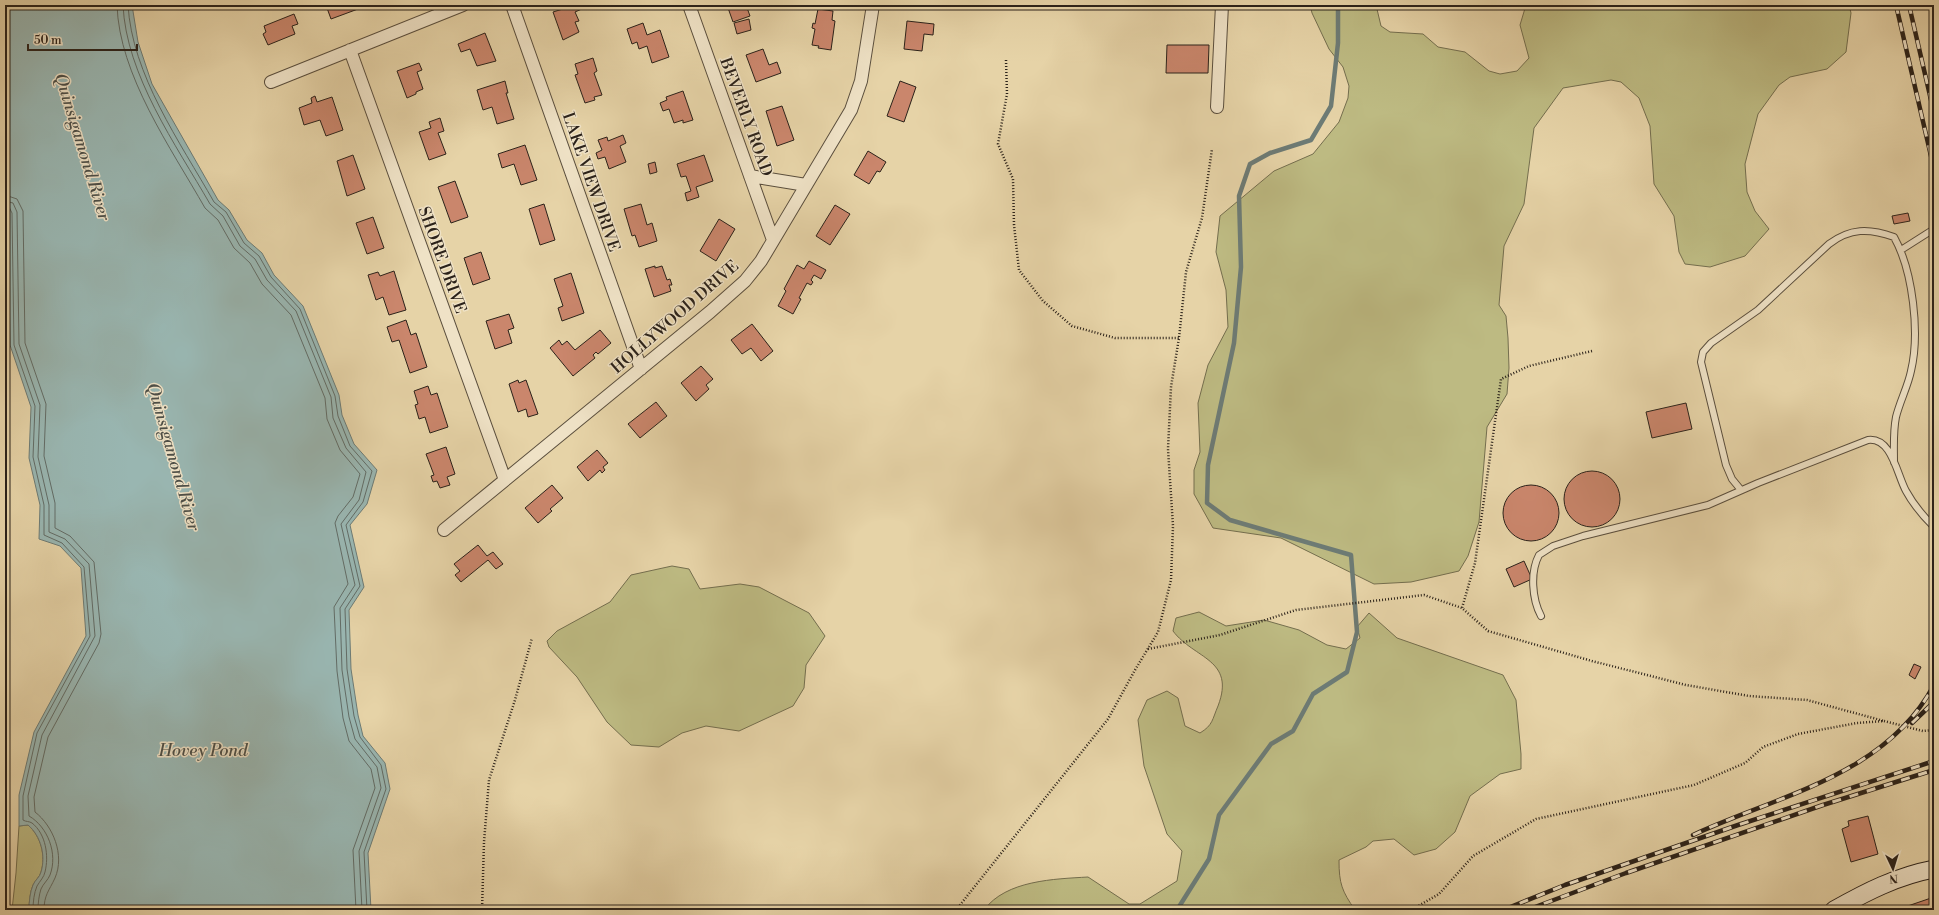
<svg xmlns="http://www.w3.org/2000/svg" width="1939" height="915" font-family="'Libre Bodoni',serif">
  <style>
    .green { fill: #bdba82; stroke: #746e4e }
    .water { fill: #99b6b1; stroke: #6d7b75 }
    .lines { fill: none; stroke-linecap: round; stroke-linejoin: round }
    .shore { stroke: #626c66; stroke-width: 1 }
    .stream { stroke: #6d7b75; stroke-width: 4.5 }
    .building { fill: #ca866c; stroke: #2b221a }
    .lane-casing { stroke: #5a4e3d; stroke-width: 8 }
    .street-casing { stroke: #5a4e3d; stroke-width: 14 }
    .secondary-casing { stroke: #2b221a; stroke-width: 19 }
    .path { stroke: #2b221a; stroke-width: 2.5; stroke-dasharray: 1 2; stroke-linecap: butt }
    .lane { stroke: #efe2c6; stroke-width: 6 }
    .street { stroke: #efe2c6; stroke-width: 12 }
    .secondary { stroke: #efe2c6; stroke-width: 17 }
    .rail-casing { stroke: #2b221a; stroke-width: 4.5 }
    .rail { stroke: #efe2c6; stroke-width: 3; stroke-dasharray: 9; stroke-linecap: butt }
    .labels { text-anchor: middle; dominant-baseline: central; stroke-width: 3; stroke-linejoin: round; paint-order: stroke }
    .street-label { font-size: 16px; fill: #2b221a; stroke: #efe2c6 }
    .water-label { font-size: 17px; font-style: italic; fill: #4c4e47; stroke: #efe2c6 }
  </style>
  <rect width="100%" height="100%" fill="#e6d3a7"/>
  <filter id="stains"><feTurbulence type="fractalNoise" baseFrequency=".005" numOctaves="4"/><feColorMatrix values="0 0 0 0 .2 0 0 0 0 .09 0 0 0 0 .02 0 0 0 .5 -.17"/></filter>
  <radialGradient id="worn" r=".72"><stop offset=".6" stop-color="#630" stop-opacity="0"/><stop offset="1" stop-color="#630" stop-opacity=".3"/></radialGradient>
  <!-- green -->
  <path class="green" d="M1310,5H1376L1381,26L1390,32L1423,34L1438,47L1465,52L1489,71L1500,74L1517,71L1529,58L1520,25L1526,5H1849L1851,13L1846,52L1827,69L1790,77L1779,85L1758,114L1745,164L1747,192L1755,211L1769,229L1745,256L1710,267L1685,264L1679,252L1674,216L1654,184L1650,126L1639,98L1621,82L1611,80L1563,88L1534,128L1524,204L1504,246L1499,305L1506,316L1508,338L1509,368L1507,394L1487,427L1479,522L1468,556L1459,571L1411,582L1374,584L1281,538L1213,528L1194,494V470L1200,452L1198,403L1208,365L1228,327L1226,290L1216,252L1220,216L1274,171L1313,154L1339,122L1348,98L1349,86L1343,67L1329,49L1312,13Z
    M672,566L689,569L700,589L740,584L759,587L809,613L825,636L806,665L804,688L793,706L739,731L706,726L682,733L659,747L631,745L607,722L577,677L549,647L547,641L557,631L610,602L631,575Z
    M1199,612L1226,626L1264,620L1299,630L1327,645L1346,649L1360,638L1357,627L1369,613L1397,638L1503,675L1516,700L1521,754V769L1500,774L1470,796L1455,832L1436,849L1414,855L1394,839L1373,841L1366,847L1339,860C1339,884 1342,891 1355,910H984C1006,880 1055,879 1088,877L1129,904H1140L1177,881L1182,851L1167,834L1144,766L1138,720L1147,700L1167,691L1178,698L1185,726L1200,733C1213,725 1212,720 1218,706C1236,659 1194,659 1173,631L1176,618Z
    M28,825C41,836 46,856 41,872C40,877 35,880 33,885C30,892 29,902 29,910H12L16,873L19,826Z"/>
  <!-- water -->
  <path class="water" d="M5,5H132L138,42L152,84L218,200L229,210L247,240L262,253L274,275L303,306L339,395L342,415L354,444L377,470L367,504L350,525L364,587L349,610L351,669L358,715L363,736L385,763L390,789L368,853L371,910H29C29,902 30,892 33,885C35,880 40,877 41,872C46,856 41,836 28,825L19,826V795L34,732L86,636L81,568L60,546L39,539L40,505L29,458L31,407L10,345L8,213L5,206Z"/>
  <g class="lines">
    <!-- shore -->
    <path class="shore" d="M117,5C119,75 171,148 205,208L218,220L234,248L250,263L262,284L291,315L325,398L327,419L340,450L360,474L353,497L338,516L335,523L348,584L334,607L337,671L343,718L349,741L371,769L375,788L353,850L356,910
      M123,5C126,75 176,145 210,204L223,216L240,246L255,259L267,280L296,311L331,397L333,418L346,448L366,472L359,500L341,524L355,585L340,608L342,670L349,717L355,739L377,767L381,788L359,851L362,910
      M128,5C132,75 180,142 214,202L226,212L244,243L259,256L271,277L300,309L335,396L338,416L350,446L372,471L363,502L346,525L360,586L345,609L347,669L354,716L360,737L381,765L386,789L364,852L367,910
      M5,195L17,199L23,211L25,343L46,404L44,456L55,503V528L70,536L94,562L101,634L99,643L48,737L34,797L35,812C53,826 65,855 55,878C49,891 44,895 44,910
      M5,201L13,203L17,212L19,344L40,405L38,457L49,505V532L65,539L89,564L95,636L42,735L28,796L29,816C48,827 58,854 50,875C48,880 43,884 41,889C39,895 38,903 38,910
      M5,206L9,207L12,213L14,345L35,406L33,457L44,505V535L62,543L84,567L90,636L37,733L23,796V820C26,822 29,821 32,823C46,834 49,856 45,872C44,877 40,881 37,886C34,893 33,902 33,910"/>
    <!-- stream -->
    <path class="stream" d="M1177,910L1209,859L1219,815L1271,744L1293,731L1313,694L1347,672L1357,632L1351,555L1230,520L1207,503L1208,465L1234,343L1241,267L1239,196L1250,164L1270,153L1311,140L1331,106L1338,43V5"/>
  </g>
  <!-- building -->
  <path class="building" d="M329,5H357L358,9L331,19L327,8L330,7Z
    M565,5H583L584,8L575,12L579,21L575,22L579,32L563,40L553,12L566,8Z
    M727,5H746L750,16L733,22Z
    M818,9L833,11L832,20L835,21L831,50L818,48L819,46L812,45L815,29L812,28L813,23L815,24Z
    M294,14L298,24L292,26L295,34L268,45L263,34L266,32L264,26Z
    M749,19L751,30L737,34L734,23Z
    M907,21L934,24L933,35L924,34L922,51L904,49Z
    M643,23L647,35L660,30L669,57L652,63L647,46L639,49L637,42L632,44L627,29Z
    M485,33L496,61L477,66L470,49L461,52L458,44Z
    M1167,45H1209L1208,73H1166Z
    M763,49L769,65L777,62L781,73L756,82L746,55Z
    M593,58L597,71L594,73L602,95L594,97L595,100L585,103L575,75L578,74L575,64Z
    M419,63L422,70L417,72L423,89L416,92V94L407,98L397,71Z
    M505,81L508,93H506L514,119L497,124L492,107L483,110L477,90Z
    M900,81L916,87L904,122L887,116Z
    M683,91L693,120L683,123V120L674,123L669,109L663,111L660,103L667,100L666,97Z
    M315,96L317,102L332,97L343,130L326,136L320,120L304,125L299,108L312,103L311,98Z
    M782,106L794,140L777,146L766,111Z
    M440,118L444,131L438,133L446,154L429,160L419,132L431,128L429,122Z
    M623,135L626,143L620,146L626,162L609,169L605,157L598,159L596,153L602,150L598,140L607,137L608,141Z
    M525,145L537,180L521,185L514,164L502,168L498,154Z
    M868,151L886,162L880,172L877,171L869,184L854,175Z
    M353,155L365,189L347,196L337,161Z
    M704,155L713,181L696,187L699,197L687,201L685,193L691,191L686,176L681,177L677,164Z
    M655,162L657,172L650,174L648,164Z
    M455,181L468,217L451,223L438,187Z
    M544,204L555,240L540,245L529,209Z
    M641,204L647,225L652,223L657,241L639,247L635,235L632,236L624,209Z
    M835,205L850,214L830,245L816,236Z
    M1908,213L1910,221L1894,224L1892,216Z
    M373,217L384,248L367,254L356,223Z
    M719,219L735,229L716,261L700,251Z
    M481,252L490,279L473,285L464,258Z
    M809,261L826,270L821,279L814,275L811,280L813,282L811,285L807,283L799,298L801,299L793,314L778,306L786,291L784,289L797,265L804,269Z
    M655,266V268L662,266L667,280L670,279L672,285H669L671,291L654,297L645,269Z
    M394,271L406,310L389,315L383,297L376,300L368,275L378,272L380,276Z
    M571,273L584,313L562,321L558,308L563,306L554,279Z
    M509,314L514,328L508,330L512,343L495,349L486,321Z
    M406,320L411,335L416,333L427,367L410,373L399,340L392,342L387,327Z
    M752,324L773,351L761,361L751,348L742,354L731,340Z
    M600,330L611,343L598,354L596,352L593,355L595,358L573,376L550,348L559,340L562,345L567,341L575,350Z
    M701,366L713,379L706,385L709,389L696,401L681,383Z
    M518,380L519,383L526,380L538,414L528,417L526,409L518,412L509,384Z
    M428,386L431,395L437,393L448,427L430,433L425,417L419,419L415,405L418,404L414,391Z
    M656,402L667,416L640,438L628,424Z
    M1686,403L1692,429L1652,438L1646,412Z
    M446,447L455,474L447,477L450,485L440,488L437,481L433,482L431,476L434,475L426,454Z
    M597,450L608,463L603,467L605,470L602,473L600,470L588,481L577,467Z
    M1564 499a28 28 0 1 1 56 0a28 28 0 1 1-56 0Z
    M552,485L563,498L550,509L552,511L538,523L525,508Z
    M1503 513a28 28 0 1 1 56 0a28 28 0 1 1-56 0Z
    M478,545L487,556L493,552L503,564L496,569L488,560L461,582L455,575L460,571L454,564Z
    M1524,561L1532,579L1514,587L1506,569Z
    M1914,664L1921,667L1915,679L1909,675Z
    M1868,816L1878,854L1851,862L1842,829L1849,826L1848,821Z
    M1934,897V910H1896Z"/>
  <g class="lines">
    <!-- lane casing -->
    <g class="lane-casing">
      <path id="lane" d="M1901,250L1934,229
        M1741,490L1732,479L1726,465L1701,362L1703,352L1711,343L1758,310L1829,244C1850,228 1869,228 1894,237C1913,271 1920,333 1911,371C1908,386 1900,401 1896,417C1893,432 1894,447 1894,462
        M1541,616C1532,599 1530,572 1539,555L1553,546L1583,536L1708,505L1758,483L1868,440C1892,437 1897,475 1906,491C1913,504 1923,516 1934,527"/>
    </g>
    <!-- street casing -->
    <g class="street-casing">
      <path id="street" d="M512,5L641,369
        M689,5L773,240
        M350,50L505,480
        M271,82L463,5
        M1217,107L1222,5
        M750,176L806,185
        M444,530L710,312L745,281L761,261L851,110L861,81L873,5"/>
    </g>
    <!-- secondary casing -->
    <g class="secondary-casing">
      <path id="secondary" d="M1834,910C1866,892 1897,876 1934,869"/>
    </g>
    <!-- path -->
    <path class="path" d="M1006,60L1007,94L998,144L1013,179L1014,225L1019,270L1043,301L1072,326L1115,338H1179
      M1592,351L1529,366L1501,379L1475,563L1462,608L1488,631L1592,661L1686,685L1749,696L1807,700L1884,721
      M1148,649L1220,635L1296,610L1424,595L1462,608
      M482,910L484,842L489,780L515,700L532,638
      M956,910L1108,719L1135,670L1158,632L1171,580L1173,526L1168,449L1171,387L1179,338L1186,272L1202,218L1212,149
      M1411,910L1439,894L1473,856L1536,819L1694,785L1745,763L1763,747L1798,734L1857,723L1884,721L1923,731L1934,730"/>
    <!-- lane -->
    <use href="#lane" class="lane"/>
    <!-- street -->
    <use href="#street" class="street"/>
    <!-- secondary -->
    <use href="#secondary" class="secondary"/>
    <!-- rail casing -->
    <g class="rail-casing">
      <path id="rail" d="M1896,5L1934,169
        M1909,5L1934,113
        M1912,723L1934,702
        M1693,835C1779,795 1885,776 1934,685
        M1503,910L1565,885L1738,825L1934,761
        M1527,910L1626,873L1823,805L1934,770"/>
    </g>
    <!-- rail -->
    <use href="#rail" class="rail"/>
  </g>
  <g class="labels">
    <!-- street labels -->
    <g class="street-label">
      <text transform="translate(746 117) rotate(70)">BEVERLY ROAD</text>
      <text transform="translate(591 182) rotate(71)">LAKE VIEW DRIVE</text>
      <text transform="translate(442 260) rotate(70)">SHORE DRIVE</text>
      <text transform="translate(675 317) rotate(-41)">HOLLYWOOD DRIVE</text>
    </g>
    <!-- water labels -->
    <g class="water-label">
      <text transform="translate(82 147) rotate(73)">Quinsigamond River</text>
      <text transform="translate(173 457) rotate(74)">Quinsigamond River</text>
      <text x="203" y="751">Hovey Pond</text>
    </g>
  </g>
  <!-- margin -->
  <rect width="1939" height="915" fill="none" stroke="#e6d3a7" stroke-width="20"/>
  <rect x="6" y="6" width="1927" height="903" fill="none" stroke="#2b221a" stroke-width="2"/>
  <rect x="10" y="10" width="1919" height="895" fill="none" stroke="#2b221a"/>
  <!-- north arrow -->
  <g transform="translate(1893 869) rotate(176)" stroke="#efe2c6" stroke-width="3" paint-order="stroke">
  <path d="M0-3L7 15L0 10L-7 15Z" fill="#2b221a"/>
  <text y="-6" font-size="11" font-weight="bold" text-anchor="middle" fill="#2b221a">N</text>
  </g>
  <!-- scale -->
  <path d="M28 44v6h109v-6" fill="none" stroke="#2b221a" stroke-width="2"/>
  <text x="34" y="44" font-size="12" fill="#2b221a" stroke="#efe2c6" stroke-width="3" paint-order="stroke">50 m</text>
  <rect width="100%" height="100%" filter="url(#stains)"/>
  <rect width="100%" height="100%" fill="url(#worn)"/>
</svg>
